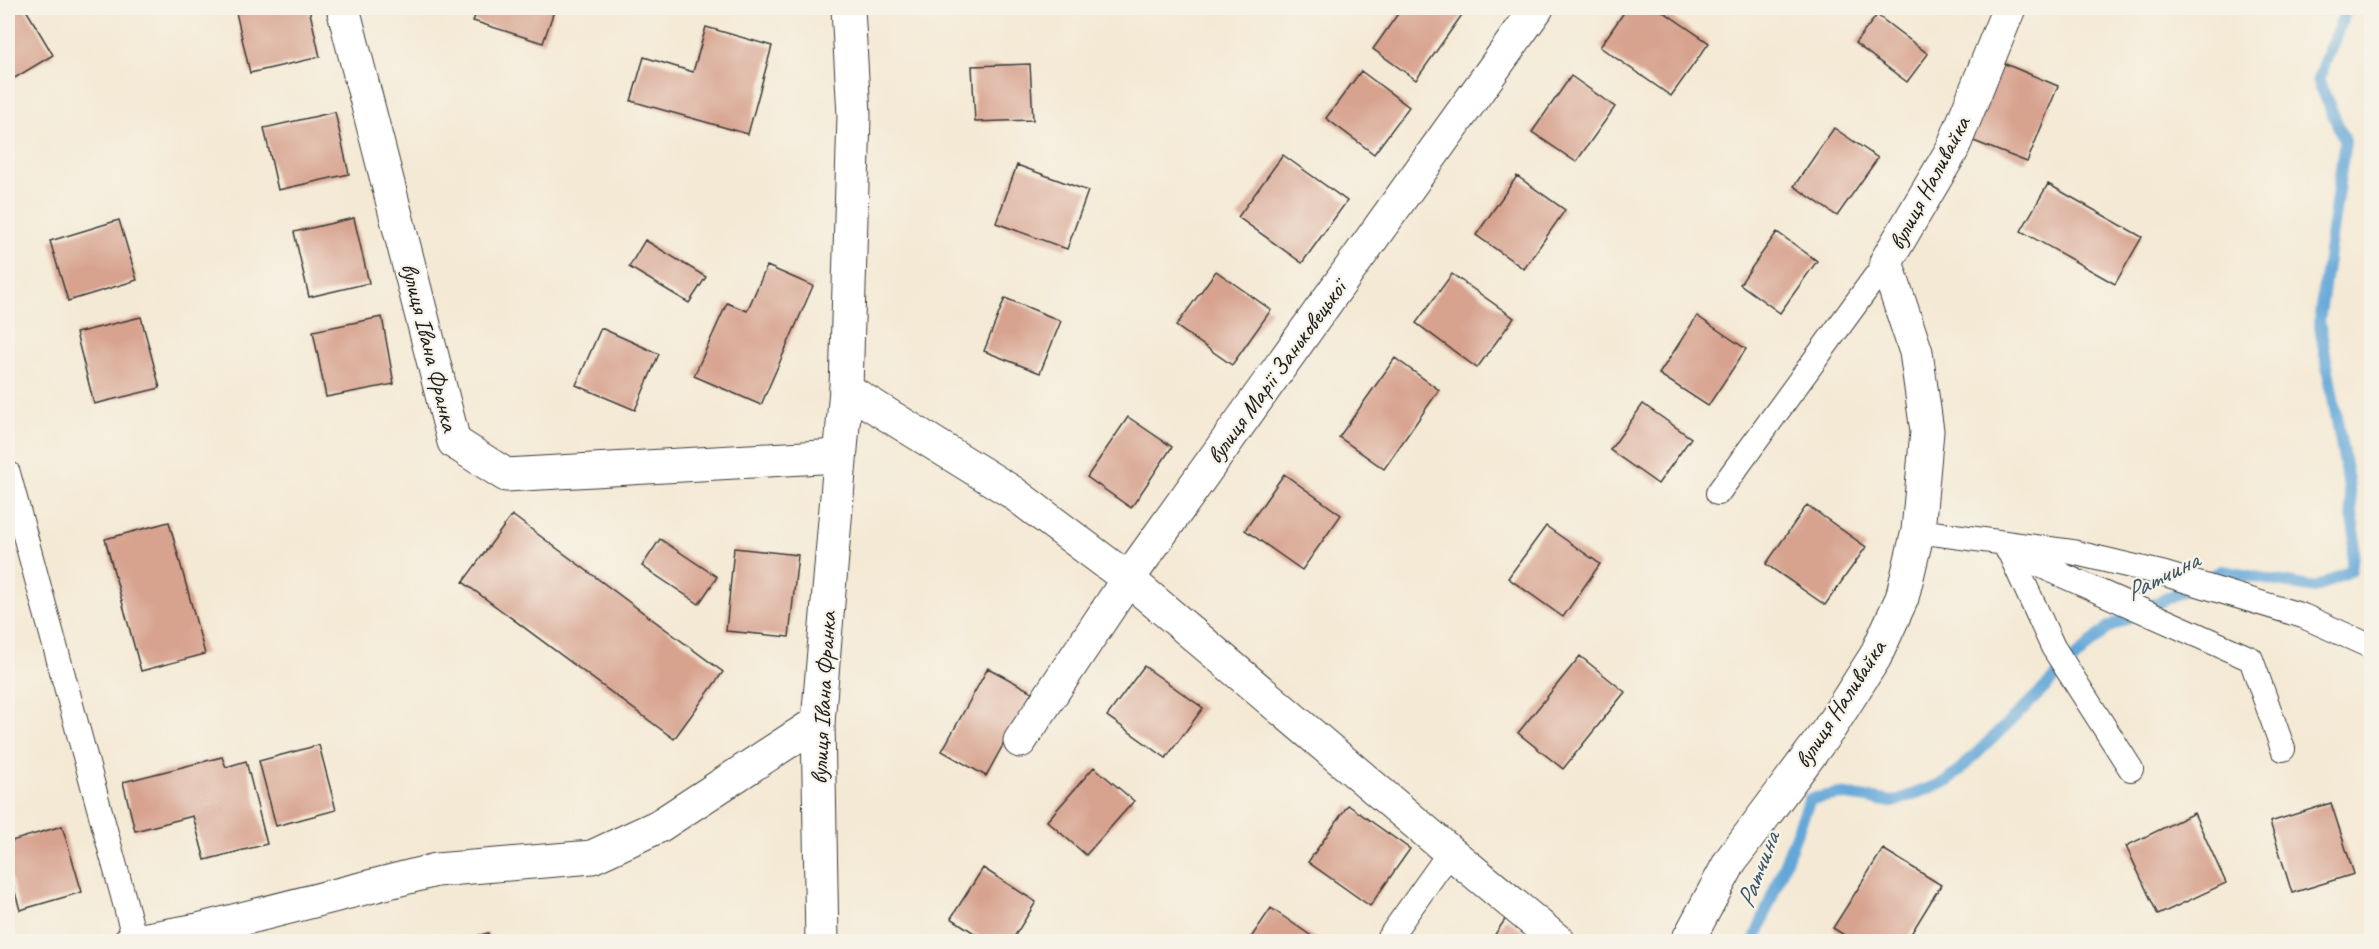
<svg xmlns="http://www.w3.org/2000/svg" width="2379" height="949" font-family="Caveat,sans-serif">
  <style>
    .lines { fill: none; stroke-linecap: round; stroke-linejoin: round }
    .stream { stroke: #64a7d8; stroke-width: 12 }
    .building { fill: #d7a28e }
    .lane-casing { stroke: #3c3b38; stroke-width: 26 }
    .street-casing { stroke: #3c3b38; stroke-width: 35 }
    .secondary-casing { stroke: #3c3b38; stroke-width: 35 }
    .lane { stroke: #fff; stroke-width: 24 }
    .street { stroke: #fff; stroke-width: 33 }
    .secondary { stroke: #fff; stroke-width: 33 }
    .labels { text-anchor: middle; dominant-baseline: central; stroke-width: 4.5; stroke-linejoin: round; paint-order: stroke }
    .street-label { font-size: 24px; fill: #1c1c1c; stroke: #f7f3e8 }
    .water-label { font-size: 26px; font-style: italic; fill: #395467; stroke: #f7f3e8 }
  </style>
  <rect width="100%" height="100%" fill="#f7f3e8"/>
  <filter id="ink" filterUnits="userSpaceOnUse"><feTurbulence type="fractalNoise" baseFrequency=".0167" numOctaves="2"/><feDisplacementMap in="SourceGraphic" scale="12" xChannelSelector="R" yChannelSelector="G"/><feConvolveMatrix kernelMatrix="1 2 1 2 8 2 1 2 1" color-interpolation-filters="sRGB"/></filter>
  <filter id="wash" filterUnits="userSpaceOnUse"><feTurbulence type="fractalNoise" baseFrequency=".008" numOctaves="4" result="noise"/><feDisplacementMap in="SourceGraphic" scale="24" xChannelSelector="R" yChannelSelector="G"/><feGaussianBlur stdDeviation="1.35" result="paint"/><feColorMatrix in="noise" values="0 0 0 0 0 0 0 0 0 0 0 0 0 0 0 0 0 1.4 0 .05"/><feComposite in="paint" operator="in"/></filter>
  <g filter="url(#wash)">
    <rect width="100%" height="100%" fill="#f4e9d4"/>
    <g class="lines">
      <!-- stream -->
      <path class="stream" d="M1754,942L1810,799L1840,794L1893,802L1948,781L2107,628L2222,571L2315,588L2351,570L2355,537L2348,481L2319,321L2345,141L2318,80L2347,8"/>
    </g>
    <g id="blocks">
      <!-- building -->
      <path class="building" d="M12,8H25L53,55L8,82V10Z
        M235,8H309L320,57L250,73Z
        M478,8H555L543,43L473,21Z
        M1402,8H1458L1464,12L1416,80L1373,49Z
        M1627,8H1658L1709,43L1671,96L1600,47Z
        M1877,15L1928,54L1907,82L1855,43Z
        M706,27L772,46L748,134L631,101L644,57L693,72Z
        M1998,61L2058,86L2027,162L1966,138Z
        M1030,64L1033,120L975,122L972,66Z
        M1361,71L1409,107L1374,154L1326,118Z
        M1571,76L1615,107L1576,162L1532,132Z
        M335,112L349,174L278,190L264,128Z
        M1834,128L1878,158L1837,216L1794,186Z
        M1283,155L1347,201L1302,263L1238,217Z
        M1017,165L1088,191L1067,249L996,223Z
        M1517,176L1565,210L1524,269L1476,235Z
        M2048,184L2142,237L2115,284L2021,231Z
        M354,218L369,283L309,297L294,232Z
        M119,220L137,280L68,301L50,241Z
        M1777,232L1817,261L1780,313L1740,284Z
        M645,240L706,277L689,303L629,267Z
        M767,266L813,286L761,405L694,376L727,303L747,311Z
        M1216,271L1271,310L1232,365L1176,326Z
        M1452,274L1514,318L1477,368L1416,323Z
        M1005,298L1061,321L1040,373L984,351Z
        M1697,316L1746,349L1708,406L1659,374Z
        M141,317L160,388L94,404L76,333Z
        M382,317L394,384L326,397L313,331Z
        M601,328L659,354L635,410L576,385Z
        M1395,358L1439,390L1384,469L1339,437Z
        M1643,404L1691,438L1658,484L1610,450Z
        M1128,417L1172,447L1131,508L1087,477Z
        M1284,474L1341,515L1302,570L1245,530Z
        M1807,505L1866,547L1825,605L1766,564Z
        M512,515L723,672L674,739L463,582Z
        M169,522L205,654L141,671L105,539Z
        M1546,526L1600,564L1563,617L1508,578Z
        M660,539L717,577L699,604L642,566Z
        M734,548L798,555L789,637L726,631Z
        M1580,656L1625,692L1563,769L1518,733Z
        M1144,666L1203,708L1166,758L1107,716Z
        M988,668L1032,692L986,776L942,751Z
        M319,745L336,810L276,826L259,761Z
        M222,757L226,767L246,761L267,844L205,860L193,816L135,831L123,782Z
        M1094,767L1134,801L1086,855L1047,821Z
        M2331,803L2354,874L2292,893L2270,822Z
        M1348,805L1410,849L1370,906L1308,862Z
        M2194,813L2226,883L2158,915L2126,846Z
        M62,826L82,892L20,910L8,868V842Z
        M1883,849L1941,885L1906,942H1855L1833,928Z
        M983,868L1036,902L1011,942H988L951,918Z
        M1271,908L1320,942H1248Z
        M1506,918L1539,942H1490Z
        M488,933L491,942H461L460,941Z
        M698,938L716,940V942H697Z"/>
    </g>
  </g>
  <g filter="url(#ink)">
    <use href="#blocks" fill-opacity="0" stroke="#3c3b38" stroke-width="1.5"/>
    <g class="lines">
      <!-- lane casing -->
      <g class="lane-casing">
        <path id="lane" d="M8,473L135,940
          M1718,493L1886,262
          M1918,531L2072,552L2165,574L2303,616L2372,647
          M2008,551L2251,659L2283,749
          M2009,551L2053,647L2131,769
          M1386,942L1450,852"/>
      </g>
      <!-- street casing -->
      <g class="street-casing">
        <path id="street" d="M343,8L454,442L506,475L839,456
          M846,389L1012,492L1128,579L1450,852L1559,942
          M1020,741L1128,579L1537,8
          M130,942L198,930L436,870L592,857L659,826L818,722
          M1687,942L1731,860L1829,729L1875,657L1902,598L1918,531L1927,431L1916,352L1886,262L1952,150L2009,8"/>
      </g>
      <!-- secondary casing -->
      <g class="secondary-casing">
        <path id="secondary" d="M822,942L818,722L846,389L854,115L848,8"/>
      </g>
      <!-- lane -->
      <use href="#lane" class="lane"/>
      <!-- street -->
      <use href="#street" class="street"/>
      <!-- secondary -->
      <use href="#secondary" class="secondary"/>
    </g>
  </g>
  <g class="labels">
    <!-- street labels -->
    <g class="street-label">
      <text transform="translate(1929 183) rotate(-62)">вулиця Наливайка</text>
      <text transform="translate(430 347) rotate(76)">вулиця Івана Франка</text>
      <text transform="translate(1276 372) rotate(-54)">вулиця Марії Заньковецької</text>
      <text transform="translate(823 698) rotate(-87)">вулиця Івана Франка</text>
      <text transform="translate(1840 704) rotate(-57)">вулиця Наливайка</text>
    </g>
    <!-- water labels -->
    <g class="water-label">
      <text transform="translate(2162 576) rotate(-27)">Ратчина</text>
      <text transform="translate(1758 870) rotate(-69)">Ратчина</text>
    </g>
  </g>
  <!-- margin -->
  <rect width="2379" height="949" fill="none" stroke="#f7f3e8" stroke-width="30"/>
</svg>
